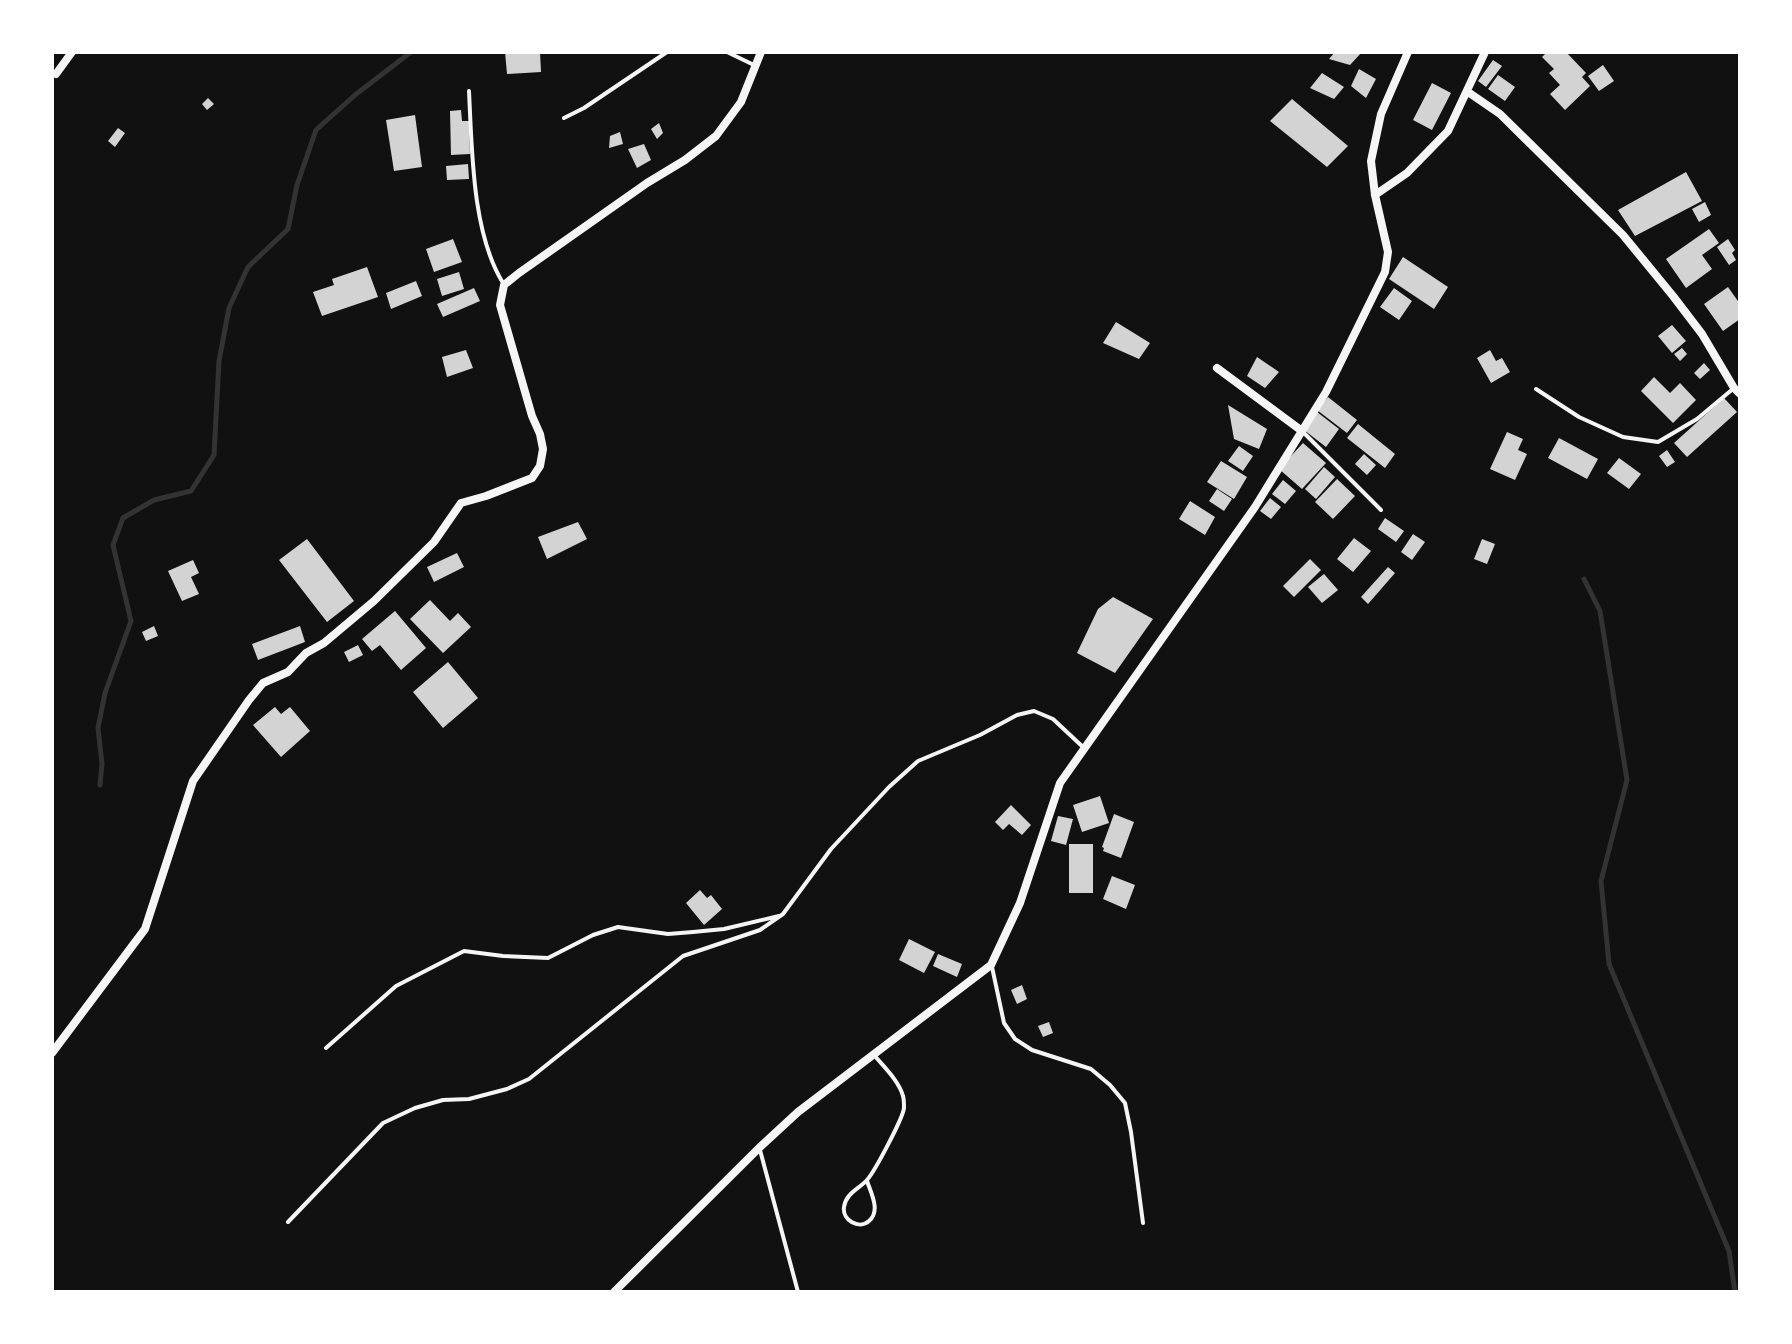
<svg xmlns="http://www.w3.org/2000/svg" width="1792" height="1344" font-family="'Varela Round',sans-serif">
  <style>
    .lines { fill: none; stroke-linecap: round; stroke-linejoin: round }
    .stream { stroke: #333; stroke-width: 5 }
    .building { fill: #d3d3d3 }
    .service { stroke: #f5f5f5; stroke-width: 4 }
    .minor { stroke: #f5f5f5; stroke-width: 8 }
  </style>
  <rect width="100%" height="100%" fill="#111"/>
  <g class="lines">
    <!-- stream -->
    <path class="stream" d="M1584,579L1600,611L1627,780L1601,881L1609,964L1729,1251L1735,1292
      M100,785L102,764L98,728L105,693L131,621L113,545L123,518L154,500L191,491L214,455L219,361L229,308L248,267L288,229L297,185L316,130L355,95L411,52"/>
  </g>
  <!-- building -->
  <path class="building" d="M505,52H540L541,72L507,74Z
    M1335,52H1362L1350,65L1329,59Z
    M1547,52H1566L1586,73L1582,77L1590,86L1565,110L1550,94L1560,85L1549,73L1554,69L1542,57Z
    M1493,60L1502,66L1486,87L1478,81Z
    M1603,65L1614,81L1599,91L1588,76Z
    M1359,69L1376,79L1366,98L1351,86Z
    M1322,73L1344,87L1334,99L1310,88Z
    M1498,75L1515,87L1505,101L1488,89Z
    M1432,83L1451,93L1432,130L1413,120Z
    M208,98L214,104L207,110L202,104Z
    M1292,99L1348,146L1327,167L1270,121Z
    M461,110L462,121H469L470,154L451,155L450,111Z
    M415,115L422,167L394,171L386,120Z
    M659,123L663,133L657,139L651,129Z
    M118,128L125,133L115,147L108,141Z
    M620,132L623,144L609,148L610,136Z
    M644,144L651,160L637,168L628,149Z
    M468,164L469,179L447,180L446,166Z
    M1686,172L1702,201L1635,236L1618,210Z
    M1705,202L1711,215L1699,222L1692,209Z
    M1709,229L1719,243L1702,255L1712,269L1686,288L1666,259Z
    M453,239L462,262L434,272L426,249Z
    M1728,239L1735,250L1732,253L1736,260L1729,265L1717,247Z
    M1403,257L1448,287L1434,309L1389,279Z
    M367,267L378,297L322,316L313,292L334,285L332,279Z
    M459,272L464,289L442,296L437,279Z
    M416,281L422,296L391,309L386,293Z
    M1728,287L1740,304V319L1723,331L1704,304Z
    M474,288L480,301L443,317L437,304Z
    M1394,288L1412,301L1399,320L1380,307Z
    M1116,322L1150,343L1139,359L1103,343Z
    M1672,325L1686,341L1672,353L1658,336Z
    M1682,348L1687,354L1680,361L1674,354Z
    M466,350L473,368L447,377L442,357Z
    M1490,350L1496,361L1502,358L1510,372L1491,383L1477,358Z
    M1257,357L1279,372L1265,388L1247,376Z
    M1704,363L1710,370L1700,379L1694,373Z
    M1654,377L1670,393L1680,383L1696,400L1673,423L1641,391Z
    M1328,397L1357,420L1347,433L1317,410Z
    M1724,398L1737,412L1687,457L1674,443Z
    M1228,405L1267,429L1259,449L1234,439Z
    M1317,412L1339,429L1326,447L1304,430Z
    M1358,424L1395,454L1385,468L1347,438Z
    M1507,432L1523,439L1518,450L1527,454L1515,480L1490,469Z
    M1559,438L1598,459L1587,479L1548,458Z
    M1303,443L1326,463L1302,489L1279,469Z
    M1239,446L1253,456L1243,471L1228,461Z
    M1667,450L1675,462L1667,467L1659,456Z
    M1364,454L1376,465L1367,475L1355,464Z
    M1619,458L1641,474L1629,489L1607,473Z
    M1221,461L1247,477L1234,499L1207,482Z
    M1324,467L1335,477L1316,499L1305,489Z
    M1337,479L1355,496L1333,519L1315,502Z
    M1283,480L1296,491L1285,504L1272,494Z
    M1217,489L1232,499L1224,511L1209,501Z
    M1270,498L1281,507L1271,519L1260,511Z
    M1190,501L1215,517L1205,535L1179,519Z
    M1385,518L1404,531L1396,542L1378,529Z
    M578,522L587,539L547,559L538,537Z
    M1413,534L1425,542L1412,560L1401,552Z
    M1354,538L1371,551L1353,572L1337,559Z
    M307,539L354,601L327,622L279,560Z
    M1482,539L1495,544L1487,564L1474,559Z
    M457,553L464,567L434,582L427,567Z
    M1310,559L1321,570L1294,597L1283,586Z
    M193,560L199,573L191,577L199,594L182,601L168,571Z
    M1388,567L1395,573L1368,604L1361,597Z
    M1324,574L1338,590L1322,603L1308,587Z
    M1113,597L1153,619L1115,673L1077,653L1098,609Z
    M430,600L450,621L458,613L471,627L443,653L410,619Z
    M395,611L426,648L401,670L380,645L372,651L362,639Z
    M154,626L158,636L146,641L142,632Z
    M300,626L305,642L258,660L252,644Z
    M358,645L363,655L349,662L344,652Z
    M448,662L478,698L443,728L413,692Z
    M275,707L281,714L290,707L310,731L281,757L253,725Z
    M1100,796L1109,823L1082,832L1073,805Z
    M1011,805L1031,825L1022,835L1009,824L1003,830L995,822Z
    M1114,814L1134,822L1121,858L1103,851L1104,848L1102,847Z
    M1058,816L1073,819L1066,845L1051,841Z
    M1069,844H1093V893H1069Z
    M1112,876L1135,885L1126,909L1103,899Z
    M700,890L707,898L711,895L722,909L704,925L686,903Z
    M909,939L935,952L924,973L899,960Z
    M938,954L962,964L957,977L933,966Z
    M1022,985L1027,999L1017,1004L1011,990Z
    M1049,1022L1053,1033L1043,1037L1038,1026Z"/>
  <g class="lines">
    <!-- service -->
    <path class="service" d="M727,52L754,65
      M469,91C472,150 472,233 503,283
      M564,118L584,108L667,52
      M1536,389L1579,417L1623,437L1658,442L1697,419L1734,388
      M1304,433L1381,510
      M992,967L1004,1023L1015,1039L1032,1050L1091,1069L1110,1085L1125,1103L1131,1132L1143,1223
      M326,1048L396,986L464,951L503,956L548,958L593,935L618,927L668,934L693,932L724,929L779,916
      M760,1150L798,1292
      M867,1181C871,1193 881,1211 869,1221C859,1230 842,1220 844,1207C846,1193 859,1189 867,1180C875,1171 903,1118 904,1108C904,1104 904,1099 903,1096C899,1081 884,1067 874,1055
      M288,1222L383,1123L415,1108L443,1100L469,1099L507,1089L529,1079L683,956L760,930L783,914L831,849L889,787L918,761L980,735L1017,715L1034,711L1053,719L1084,748"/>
    <!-- minor -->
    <path class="minor" d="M56,74L72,52
      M1468,92L1500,114L1623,235L1673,296L1702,334L1734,388L1740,394
      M1375,195L1407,173L1448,131L1485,52
      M1217,368L1302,431
      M52,1053L145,929L193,781L249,700L263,683L288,672L306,653L324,643L374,601L434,542L461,503L486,496L532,478L540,466L543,449L540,434L532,416L500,305L504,285L519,273L647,183L685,160L716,136L741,102L761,52
      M614,1292L760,1147L798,1112L991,965L1020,903L1060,783L1255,507L1326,392L1385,272L1388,252L1375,195L1371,161L1381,114L1408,52"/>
  </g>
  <!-- border -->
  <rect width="1792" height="1344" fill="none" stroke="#ffffff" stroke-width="108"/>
</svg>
